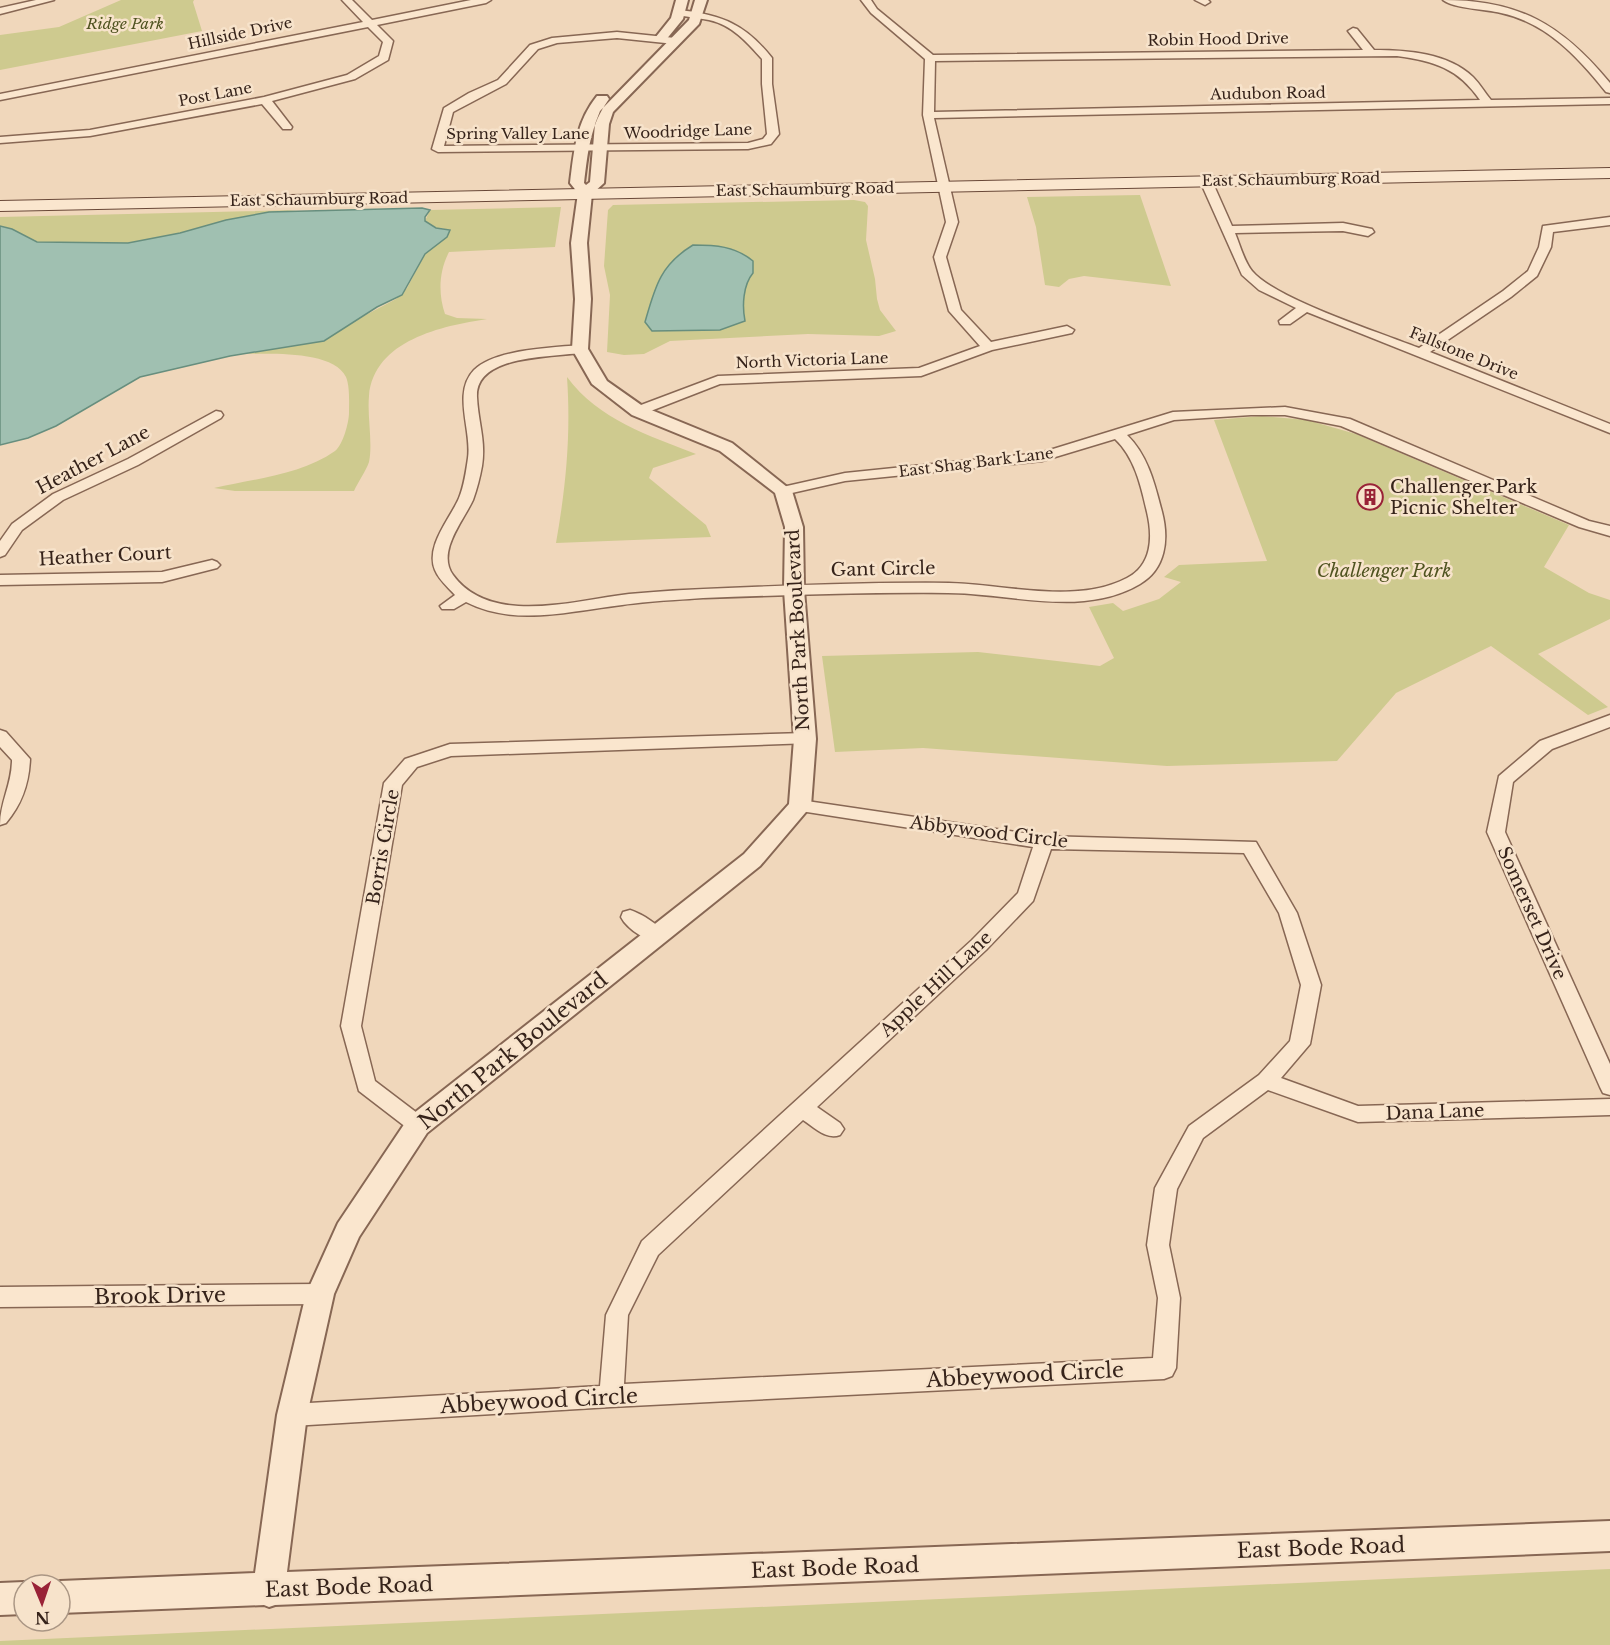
<svg xmlns="http://www.w3.org/2000/svg" width="1610" height="1645" font-family="'Libre Baskerville',serif">
  <style>
    .green { fill: #ceca8f }
    .water { fill: #a0c0b1; stroke: #678e7e; stroke-width: 1.5 }
    .lines { fill: none; stroke-linecap: round; stroke-linejoin: round }
    .minor-casing { stroke: #876754; stroke-width: 3 }
    .tertiary-casing { stroke: #876754; stroke-width: 4 }
    .secondary-casing { stroke: #694838; stroke-width: 2 }
    .minor { fill: #fae6ce; fill-rule: evenodd }
    .tertiary { fill: #fae6ce; fill-rule: evenodd }
    .secondary { fill: #fae6ce; fill-rule: evenodd }
    .labels { text-anchor: middle; dominant-baseline: central; stroke-width: 5; stroke-linejoin: round; paint-order: stroke }
    .far-park-label { font-size: 15px; font-style: italic; fill: #4f5320; stroke: #f7e3cb }
    .far-street-label { font-size: 15px; fill: #36231a; stroke: #f7e3cb }
    .street-label { font-size: 18px; fill: #36231a; stroke: #f7e3cb }
    .poi-label { font-size: 18px; fill: #36231a; stroke: #f7e3cb; text-anchor: start }
    .park-label { font-size: 18px; font-style: italic; fill: #4f5320; stroke: #f7e3cb }
    .near-street-label { font-size: 21px; fill: #36231a; stroke: #f7e3cb }
  </style>
  <rect width="100%" height="100%" fill="#f0d7bb"/>
  <!-- green -->
  <path class="green" d="M121,0H194L193,2L202,31L0,70V35L59,27Z
    M1140,195L1171,286L1084,276L1069,279L1059,287L1045,285L1036,227L1027,197Z
    M854,200L865,202L868,206L866,240L875,279L877,299L880,310L896,331L879,336L808,334L670,341L644,354L624,355L607,352L610,295L604,266L608,210L613,205Z
    M561,207L555,247L449,252C439,271 438,294 445,314L457,318L487,319C442,326 374,340 369,396C367,416 373,443 369,462C366,471 358,482 354,491H235L214,488C253,479 301,475 335,451C343,445 349,422 349,413C349,402 350,387 346,377C333,350 268,354 243,354L324,341L360,318L396,299L407,288L425,254L445,229L436,228L425,221L430,210Z
    M296,210L247,216L180,233L128,243L37,242L12,229L0,226V217Z
    M567,377C599,420 648,435 696,454L653,468L649,478L706,525L711,537L556,543C566,486 571,435 567,377Z
    M1262,416L1307,420L1356,434L1569,525L1544,567L1589,593L1610,600V619L1538,654L1608,707L1588,715L1491,646L1396,693L1337,761L1167,766L923,748L835,752L822,656L978,652L1100,666L1114,658L1089,607L1113,603L1123,611L1159,599L1181,582L1164,577L1179,565L1267,561L1214,420Z
    M1610,1569V1645H0V1641Z"/>
  <!-- water -->
  <path class="water" d="M422,208L430,210L425,217V221L436,228L450,230L447,237L425,254L402,295L377,307L324,341L230,356L140,377L56,426L28,438L0,445V226L12,229L37,242L128,243L180,233L226,220L269,212Z
    M693,245C715,245 735,246 753,261V273C743,285 742,306 745,321L720,330L652,331L645,322C655,287 660,265 693,245Z"/>
  <g class="lines">
    <!-- minor casing -->
    <g class="minor-casing">
      <path id="minor" d="M36,0H54L0,14V8Z
        M342,0H352L372,20L471,0H491L486,3L377,25L393,41L388,60L355,79L272,101L292,127L291,129H283L262,104L90,136L0,143V137L90,130L264,97L347,75L379,56L383,42L368,27L0,100V94L363,22Z
        M861,0H871L877,9L933,55L1363,50L1348,31L1353,28L1357,29L1374,50C1407,50 1448,53 1473,77C1480,84 1485,93 1491,100L1610,98V104L934,118L958,222L946,257L961,310L991,342L1067,326L1074,330L1072,333L992,350L921,376L720,384L643,414H633L631,411L633,408L718,376L919,368L980,346L949,311L934,257L946,222L923,115L925,59L871,13ZM1397,56C1434,61 1458,68 1480,100L934,112L935,61Z
        M1195,0H1208L1210,2L1205,5Z
        M1443,0C1520,0 1562,25 1610,83V93L1606,92C1578,57 1547,23 1501,13C1486,9 1455,9 1443,0Z
        M680,10C722,15 745,24 772,58V84L779,134L771,144L748,149L438,152L432,149L444,108L469,93L498,80L530,45L552,38L617,32L675,38L680,41L675,44L617,38L557,43L538,49L506,84L453,112L444,146L748,143L763,139L767,134L762,84V59C747,42 732,25 709,20C699,18 687,17 677,15V11Z
        M1206,178L1212,181L1232,226L1343,223L1372,229L1374,232L1368,236L1343,231L1235,233C1240,245 1244,261 1252,271C1275,299 1381,333 1419,348L1503,291L1528,271L1539,247L1543,226L1610,217V225L1553,232L1551,247L1537,276L1511,297L1430,352L1610,424V433L1307,312L1290,324H1280L1279,321L1296,308L1259,290L1242,275L1200,181Z
        M580,345L585,346L587,349L585,352C556,358 475,353 477,397C478,422 486,440 482,466C480,477 477,489 473,500C464,520 436,552 453,575C491,627 576,600 629,594C662,591 695,589 728,588C801,585 875,582 949,583C1004,584 1076,605 1127,578C1152,565 1153,537 1147,512C1141,486 1135,458 1115,439L1042,461L845,481L783,495L776,491L778,488L845,473L1040,453L1173,412L1285,407L1350,419L1589,521L1610,526V536L1579,527L1341,426L1285,415H1251L1174,420L1127,435C1148,455 1155,485 1162,512C1169,539 1166,569 1140,584C1083,618 1009,593 948,593C866,592 785,595 703,598C676,600 649,601 622,605C570,611 515,627 466,602L454,609H442L440,606L455,595C448,587 439,580 435,570C425,546 450,519 459,498C464,486 466,472 468,458C472,430 452,393 474,370C495,349 551,348 580,345Z
        M216,411L221,412L223,415L221,418L138,465L63,500L22,530L5,555L0,557V541L12,524L53,494L128,459Z
        M212,560L217,562L220,565L217,568L162,582L0,585V575L162,572Z
        M1610,715V727L1552,749L1513,782L1505,832L1610,1064V1095L1603,1093L1600,1087L1487,832L1499,776L1540,741Z
        M0,730L6,732L30,759C29,784 22,804 6,823L0,825C0,802 12,784 12,760L0,747Z
        M805,733L811,735L814,739L811,743L451,756L417,767L402,785L361,1026L375,1081L425,1119L429,1125L425,1131L418,1134L411,1131L359,1091L341,1026L384,783L405,759L450,744Z
        M800,800L1044,836L1256,842L1297,913L1321,985L1310,1044L1281,1078L1358,1106L1610,1099V1115L1358,1122L1268,1090L1203,1138L1177,1189L1169,1245L1180,1298L1176,1368L1172,1376L1164,1379L611,1407L292,1426L284,1423L280,1415L284,1407L292,1404L600,1386L606,1315L642,1241L972,940L1018,893L1033,847L794,810L791,806L794,802ZM1051,849L1244,853L1279,913L1301,985L1290,1041L1259,1075L1189,1126L1155,1188L1147,1245L1158,1298L1153,1358L624,1384L628,1315L658,1255L803,1120C815,1128 826,1140 840,1135L844,1129L840,1123L817,1107L986,950L1033,901Z
        M630,910C642,914 660,925 667,936L664,941C650,945 627,929 621,917L623,912Z
        M320,1284L328,1287L331,1294L328,1301L320,1304L0,1307V1287Z"/>
    </g>
    <!-- tertiary casing -->
    <g class="tertiary-casing">
      <path id="tertiary" d="M676,0H688L683,19L665,41H657L655,38L671,18Z
        M695,0H707L699,24L613,112L609,124L604,183L592,194L587,243L591,299L588,349L607,381L644,407L732,443L792,491L803,527L804,590L816,739L811,806L760,866L427,1133L359,1237L334,1294L307,1415L287,1572L1610,1521V1551L275,1605L269,1607L264,1605L60,1613V1585H50L60,1581L255,1573L277,1415L306,1294L338,1223L409,1117L744,854L789,804L794,739L784,590L785,527L775,493L720,451L632,415L592,384L572,349L575,299L571,243L578,193L570,183C574,151 576,122 597,96H607L609,99C590,125 588,151 584,183L586,185L590,182L595,124L600,111L689,20Z
        M24,1582L32,1585H24V1614L0,1615V1583Z"/>
    </g>
    <!-- secondary casing -->
    <g class="secondary-casing">
      <path id="secondary" d="M1610,168V178L0,211V201Z"/>
    </g>
    <!-- minor -->
    <use href="#minor" class="minor"/>
    <!-- tertiary -->
    <use href="#tertiary" class="tertiary"/>
    <!-- secondary -->
    <use href="#secondary" class="secondary"/>
  </g>
  <!-- icons -->
  <defs>
    <g id="building-ring" transform="scale(1.35)"><circle r="9.5" fill="#f7e3cb" stroke="#992237" stroke-width="1.5"/><path d="M-4-6H4V6H1V3H-1V6H-4ZM-2.5-4.3h1.7v1.8h-1.7ZM.8-4.3h1.7v1.8H.8ZM-2.5-1h1.7V.8h-1.7ZM.8-1h1.7V.8H.8Z" fill="#992237"/></g>
  </defs>
  <g fill-rule="evenodd">
    <use href="#building-ring" x="1370" y="497"/>
  </g>
  <g class="labels">
    <!-- far-park labels -->
    <g class="far-park-label">
      <text x="125" y="23">Ridge Park</text>
    </g>
    <!-- far-street labels -->
    <g class="far-street-label">
      <text transform="translate(240 33) rotate(-12)">Hillside Drive</text>
      <text transform="translate(1218 39) rotate(-1)">Robin Hood Drive</text>
      <text transform="translate(1268 93) rotate(-1)">Audubon Road</text>
      <text transform="translate(215 94) rotate(-11)">Post Lane</text>
      <text transform="translate(688 131) rotate(-2)">Woodridge Lane</text>
      <text x="518" y="133">Spring Valley Lane</text>
      <text transform="translate(1291 179) rotate(-1)">East Schaumburg Road</text>
      <text transform="translate(805 189) rotate(-1)">East Schaumburg Road</text>
      <text transform="translate(319 199) rotate(-1)">East Schaumburg Road</text>
      <text transform="translate(1464 353) rotate(22)">Fallstone Drive</text>
      <text transform="translate(812 360) rotate(-2)">North Victoria Lane</text>
      <text transform="translate(976 462) rotate(-7)">East Shag Bark Lane</text>
    </g>
    <!-- street labels -->
    <g class="street-label">
      <text transform="translate(93 460) rotate(-28)">Heather Lane</text>
      <text transform="translate(105 556) rotate(-3)">Heather Court</text>
      <text transform="translate(883 569) rotate(-1)">Gant Circle</text>
      <text transform="translate(798 630) rotate(-93)">North Park Boulevard</text>
      <text transform="translate(989 832) rotate(7)">Abbywood Circle</text>
      <text transform="translate(383 847) rotate(-80)">Borris Circle</text>
      <text transform="translate(1532 913) rotate(66)">Somerset Drive</text>
      <text transform="translate(936 984) rotate(-43)">Apple Hill Lane</text>
      <text transform="translate(1435 1112) rotate(-2)">Dana Lane</text>
    </g>
    <!-- poi labels -->
    <g class="poi-label">
      <text x="1390" y="487">Challenger Park<tspan x="1390" dy="21">Picnic Shelter</tspan></text>
    </g>
    <!-- park labels -->
    <g class="park-label">
      <text x="1384" y="571">Challenger Park</text>
    </g>
    <!-- near-street labels -->
    <g class="near-street-label">
      <text transform="translate(513 1051) rotate(-39)">North Park Boulevard</text>
      <text transform="translate(160 1296) rotate(-1)">Brook Drive</text>
      <text transform="translate(1025 1375) rotate(-3)">Abbeywood Circle</text>
      <text transform="translate(539 1401) rotate(-3)">Abbeywood Circle</text>
      <text transform="translate(1321 1548) rotate(-2)">East Bode Road</text>
      <text transform="translate(835 1568) rotate(-2)">East Bode Road</text>
      <text transform="translate(349 1587) rotate(-2)">East Bode Road</text>
    </g>
  </g>
  <!-- north arrow -->
  <g transform="translate(42 1603) rotate(178)"><circle r="28" fill="#f7e3cb" stroke="#aa9684" stroke-width="1.5"/>
  <path d="M0-4.5L10 22L0 15L-10 22Z" fill="#992237"/>
  <text y="-9" font-size="16" font-weight="bold" text-anchor="middle" fill="#36231a">N</text>
  </g>
</svg>
